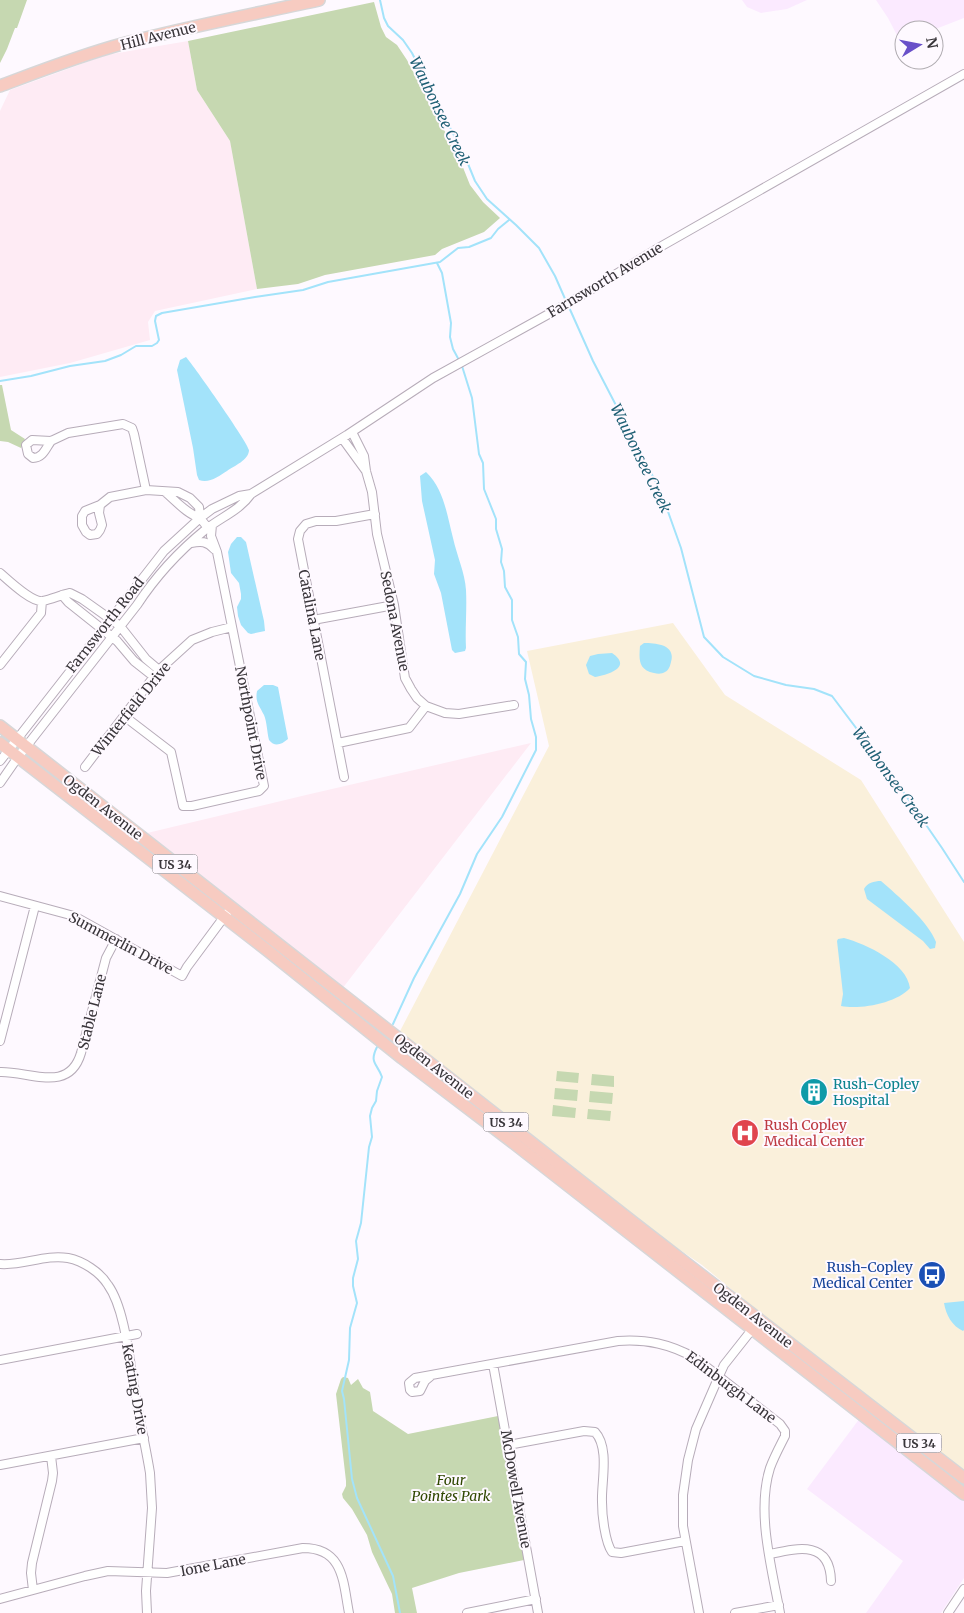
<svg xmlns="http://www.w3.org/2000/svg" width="964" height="1613" font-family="Merriweather,serif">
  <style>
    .built { fill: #fbeaff }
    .industrial { fill: #feebf4 }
    .medical { fill: #faf0db }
    .green { fill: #c6d8b1 }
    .water { fill: #a3e3fa }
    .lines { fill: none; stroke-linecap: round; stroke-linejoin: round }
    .stream { stroke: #a3e3fa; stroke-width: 2 }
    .minor-casing { stroke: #b7acb9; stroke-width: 10 }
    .primary-casing { stroke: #d7d7d8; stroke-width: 14 }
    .minor { stroke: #fff; stroke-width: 8 }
    .primary { stroke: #f7cbc1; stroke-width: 11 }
    .labels { text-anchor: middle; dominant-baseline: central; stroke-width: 4; stroke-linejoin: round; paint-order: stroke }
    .shield { fill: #fef9ff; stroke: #747075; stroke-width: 1 }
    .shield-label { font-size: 12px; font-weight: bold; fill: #39353a }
    .street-label { font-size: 14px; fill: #39353a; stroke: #fef9ff }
    .culture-label { font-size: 14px; fill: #0d838f; stroke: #fef9ff; text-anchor: start }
    .health-label { font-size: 14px; fill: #be3a42; stroke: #fef9ff; text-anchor: start }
    .transit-label { font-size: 14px; fill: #164399; stroke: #fef9ff; text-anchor: end }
    .park-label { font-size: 14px; font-style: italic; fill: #2f4700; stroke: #fef9ff }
    .water-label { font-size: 15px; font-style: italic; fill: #1e5f74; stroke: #fef9ff }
  </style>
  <rect width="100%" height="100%" fill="#fef9ff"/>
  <!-- built -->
  <path class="built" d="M742,0H807L787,9L761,13L747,7Z
    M876,0H964V18L933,30H904V41L901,43L888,18Z
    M860,1418L964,1498V1578L941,1613H866L903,1561L807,1489Z"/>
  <!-- industrial -->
  <path class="industrial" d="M188,41L197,90L230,141L257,289L155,311L148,322L150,340L70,363L0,377V111L10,90L106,55Z
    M531,743L342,989L143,834L306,795Z"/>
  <!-- medical -->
  <path class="medical" d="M673,623L725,695L861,780L964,942V1473L795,1342L702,1265L654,1232L399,1033L549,746L527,651Z"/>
  <!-- green -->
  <path class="green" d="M0,0H27L17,28H15L7,49L0,63Z
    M374,2L381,27L386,37L397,45L407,60L460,160L470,185L483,202L500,218L484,232L442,249L435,255L325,275L298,284L257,289L230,141L197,90L188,41Z
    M0,385H2L11,430L25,439L21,448L8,442L0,441Z
    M278,953L328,988L571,1177L518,1141L277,954Z
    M557,1071L579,1073L578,1083L556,1081Z
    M592,1074L614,1076V1087L591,1085Z
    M555,1088L578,1090L577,1101L554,1099Z
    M590,1091L613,1093L612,1104L589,1102Z
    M553,1105L576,1108L575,1118L552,1116Z
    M588,1109L611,1111L610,1121L587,1119Z
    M343,1377L348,1378L351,1385L358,1379L363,1388L370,1392L373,1411L408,1434L498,1416L524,1560L459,1573L412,1588L417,1613H395L392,1594L372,1552L367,1535L352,1509L343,1498L342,1494L346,1486V1481L336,1394L341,1379Z"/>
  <!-- water -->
  <path class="water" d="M186,357C194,366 248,443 249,450C249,460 234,466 227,471C219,476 209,484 199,480L197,475L193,448L177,370L180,360Z
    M426,472C444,489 447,515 453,538C457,556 465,573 466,590C467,610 465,629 466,648L465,651L455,653L452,650L441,593L434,574L435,560L422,501L420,476Z
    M237,537H241L246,542L264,621L265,631L251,634L248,633L241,625L238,616L237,607L241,599V594L239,583L231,573L228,552L231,544Z
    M644,643C657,643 676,645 671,662C670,666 669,670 665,672C662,674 658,674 654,673C638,670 639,659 640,646Z
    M612,653C633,667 608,675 595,677L589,674L586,665L590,656L598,654Z
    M264,685H273L278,687L288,739C282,744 275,748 269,740C267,732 267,722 264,715C259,705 255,702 257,691Z
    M881,881C897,895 929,922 936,942L935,948L930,949L923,941L867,899L864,889C867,883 874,881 881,881Z
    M844,938C866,944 907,963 910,988C897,1003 860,1010 841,1006L843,994L837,941L838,939Z
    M964,1301V1330L963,1331C952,1326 946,1315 944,1303Z"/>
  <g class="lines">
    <!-- stream -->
    <path class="stream" d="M380,0L384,18L388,26L403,40L412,53L466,159L475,181L487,199L516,225L539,248L555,276L566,301
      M437,263L442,273L451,323L450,337L453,349L460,362
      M568,305L593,361L661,492L681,548L704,637L723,657L754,676L786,685L814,689L832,696L893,777L942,848L964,882
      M0,381L31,376L70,366L105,361L121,355L136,346H152L157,343L159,340L155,321L156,316L162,313L255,297L303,290L328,282L440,262L458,248L469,247L491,238L498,229L509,220
      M393,1024L414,978L460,894L477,854L502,817L536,750V737L531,719L529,695L525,679L526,662L519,654L518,637L512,620V600L505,587L504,571L501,562L502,549L496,529V519L484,489L483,463L479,454L472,398L462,366
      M377,1047C369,1063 377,1063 382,1077L377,1091L376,1101L372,1108L370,1116L372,1137L369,1147L361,1223L356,1241L358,1259L353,1278V1286L357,1303L350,1328L349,1360L342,1391L344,1399L352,1479L357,1498L393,1576L400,1613"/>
    <!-- minor casing -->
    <g class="minor-casing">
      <path id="minor" d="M352,432L364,456L366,471L372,492L377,534L394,605L403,665L405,678L411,689L417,698L426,706L445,713L459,714L514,705
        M342,438L366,471
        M51,441C46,448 43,458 33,458L28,454L26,445L32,440L51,441L68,433L123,424L132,428L134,434L146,490
        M165,492C176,501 187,514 200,518
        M100,505L99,513L102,525L100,530L97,534L90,535L86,532L82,525V516L85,511L100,505L110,497L146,490L178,492L190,498L199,507L200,518L208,528
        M191,543C201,541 207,541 214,549
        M0,573C8,580 32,603 43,601C52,599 61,595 70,593L82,599L120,626L146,659L159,670
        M62,595L68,602L117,641L134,661L153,676
        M313,620L394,605
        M0,665L41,613L42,601
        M124,716L171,752L183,806H192L259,791L264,786L217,552L211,536L212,525
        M338,743L409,728L426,706
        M0,761L164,551L200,518L212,509L239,496L251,494
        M85,767L159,670L192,640L212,632L232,627
        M344,777L298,539L300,531L306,524L316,521H336L375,514
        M0,783L18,757L137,605C156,576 178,552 205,530C221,517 239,511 251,494L347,435L433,378L574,300L660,247L964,74
        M0,896L74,916L182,976L187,967L227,913
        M0,1041L35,906
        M0,1072C29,1071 69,1094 81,1053L106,958L116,939
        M0,1264C23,1266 45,1254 68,1258C83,1261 100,1272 108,1285C126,1310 130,1367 136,1398C140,1423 146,1448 150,1473L152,1508L146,1591L147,1613
        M0,1360L137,1334
        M493,1364L538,1613
        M431,1376L425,1381L420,1391L412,1392L410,1390L409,1383L415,1378L618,1341C647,1339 670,1344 695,1358L780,1424L785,1431V1436C780,1446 774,1457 770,1468C756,1512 772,1569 780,1613
        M508,1445L584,1431L595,1432C610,1448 601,1483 602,1502C602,1515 605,1542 612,1552L621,1553L685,1541
        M0,1465L144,1438
        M770,1554C798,1548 830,1540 831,1581
        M33,1590L31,1573L32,1563L52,1481L53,1473L51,1456
        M0,1599L85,1576L108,1571L167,1573L303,1548C344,1548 343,1582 349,1613
        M467,1613L536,1599
        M699,1613L683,1526V1495L688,1460L696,1429L719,1376L724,1365L754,1327
        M735,1613L779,1605
        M948,1613L964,1589"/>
    </g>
    <!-- primary casing -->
    <g class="primary-casing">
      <path id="primary" d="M0,86C40,71 81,55 122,44C187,27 254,14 319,0
        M0,726L634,1223L964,1478
        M0,743L267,950L402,1058L515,1144L964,1494"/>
    </g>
    <!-- minor -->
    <use href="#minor" class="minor"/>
    <!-- primary -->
    <use href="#primary" class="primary"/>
  </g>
  <!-- icons -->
  <defs>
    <g id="building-disc" transform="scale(1.4375)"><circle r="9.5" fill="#0f9aa8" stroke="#fef9ff"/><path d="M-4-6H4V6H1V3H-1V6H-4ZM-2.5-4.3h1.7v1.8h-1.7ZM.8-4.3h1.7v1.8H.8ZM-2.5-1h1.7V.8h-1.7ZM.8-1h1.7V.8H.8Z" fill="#fff"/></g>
    <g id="hospital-disc" transform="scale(1.4375)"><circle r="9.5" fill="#e0444e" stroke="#fef9ff"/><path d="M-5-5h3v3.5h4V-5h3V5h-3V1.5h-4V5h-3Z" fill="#fff"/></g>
    <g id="bus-disc" transform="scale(1.4375)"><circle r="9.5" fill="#1a4fb4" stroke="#fef9ff"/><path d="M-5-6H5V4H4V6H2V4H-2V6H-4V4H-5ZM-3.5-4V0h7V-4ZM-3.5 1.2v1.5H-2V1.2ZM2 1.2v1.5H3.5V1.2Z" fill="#fff"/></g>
  </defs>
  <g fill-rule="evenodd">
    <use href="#building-disc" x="814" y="1092"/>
    <use href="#hospital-disc" x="745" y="1133"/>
    <use href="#bus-disc" x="932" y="1275"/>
  </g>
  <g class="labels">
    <!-- shield labels -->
    <g class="shield">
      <rect x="152.5" y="854.5" width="45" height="19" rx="4"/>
      <rect x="483.5" y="1112.5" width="45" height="19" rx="4"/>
      <rect x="896.5" y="1433.5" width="45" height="19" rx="4"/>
    </g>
    <g class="shield-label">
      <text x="175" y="864">US 34</text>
      <text x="506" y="1122">US 34</text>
      <text x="919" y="1443">US 34</text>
    </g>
    <!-- street labels -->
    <g class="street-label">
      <text transform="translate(158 36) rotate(-14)">Hill Avenue</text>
      <text transform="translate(605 280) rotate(-31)">Farnsworth Avenue</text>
      <text transform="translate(312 615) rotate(79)">Catalina Lane</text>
      <text transform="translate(395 621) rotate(79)">Sedona Avenue</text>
      <text transform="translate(105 625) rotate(-52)">Farnsworth Road</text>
      <text transform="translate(131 709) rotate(-51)">Winterfield Drive</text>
      <text transform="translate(251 723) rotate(79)">Northpoint Drive</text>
      <text transform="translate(103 807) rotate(38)">Ogden Avenue</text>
      <text transform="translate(121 943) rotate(28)">Summerlin Drive</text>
      <text transform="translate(92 1012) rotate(-76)">Stable Lane</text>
      <text transform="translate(434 1066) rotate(38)">Ogden Avenue</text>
      <text transform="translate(753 1315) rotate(38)">Ogden Avenue</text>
      <text transform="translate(731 1387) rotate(37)">Edinburgh Lane</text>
      <text transform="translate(135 1389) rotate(80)">Keating Drive</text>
      <text transform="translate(516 1489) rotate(80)">McDowell Avenue</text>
      <text transform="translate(213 1565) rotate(-11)">Ione Lane</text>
    </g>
    <!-- culture labels -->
    <g class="culture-label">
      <text x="833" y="1084">Rush-Copley<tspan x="833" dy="16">Hospital</tspan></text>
    </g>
    <!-- health labels -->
    <g class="health-label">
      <text x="764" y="1125">Rush Copley<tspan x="764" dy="16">Medical Center</tspan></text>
    </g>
    <!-- transit labels -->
    <g class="transit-label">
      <text x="913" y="1267">Rush-Copley<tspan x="913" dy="16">Medical Center</tspan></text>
    </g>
    <!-- park labels -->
    <g class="park-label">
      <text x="451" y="1480">Four<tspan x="451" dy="16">Pointes Park</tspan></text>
    </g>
    <!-- water labels -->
    <g class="water-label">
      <text transform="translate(440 111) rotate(64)">Waubonsee Creek</text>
      <text transform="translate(641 458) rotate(64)">Waubonsee Creek</text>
      <text transform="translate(891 777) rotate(54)">Waubonsee Creek</text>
    </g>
  </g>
  <!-- north arrow -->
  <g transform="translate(919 45) rotate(80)"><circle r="24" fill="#fef9ff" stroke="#afabb0"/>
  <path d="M0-4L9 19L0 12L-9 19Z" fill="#6950c9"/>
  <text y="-8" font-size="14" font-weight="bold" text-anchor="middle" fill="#39353a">N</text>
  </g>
</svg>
